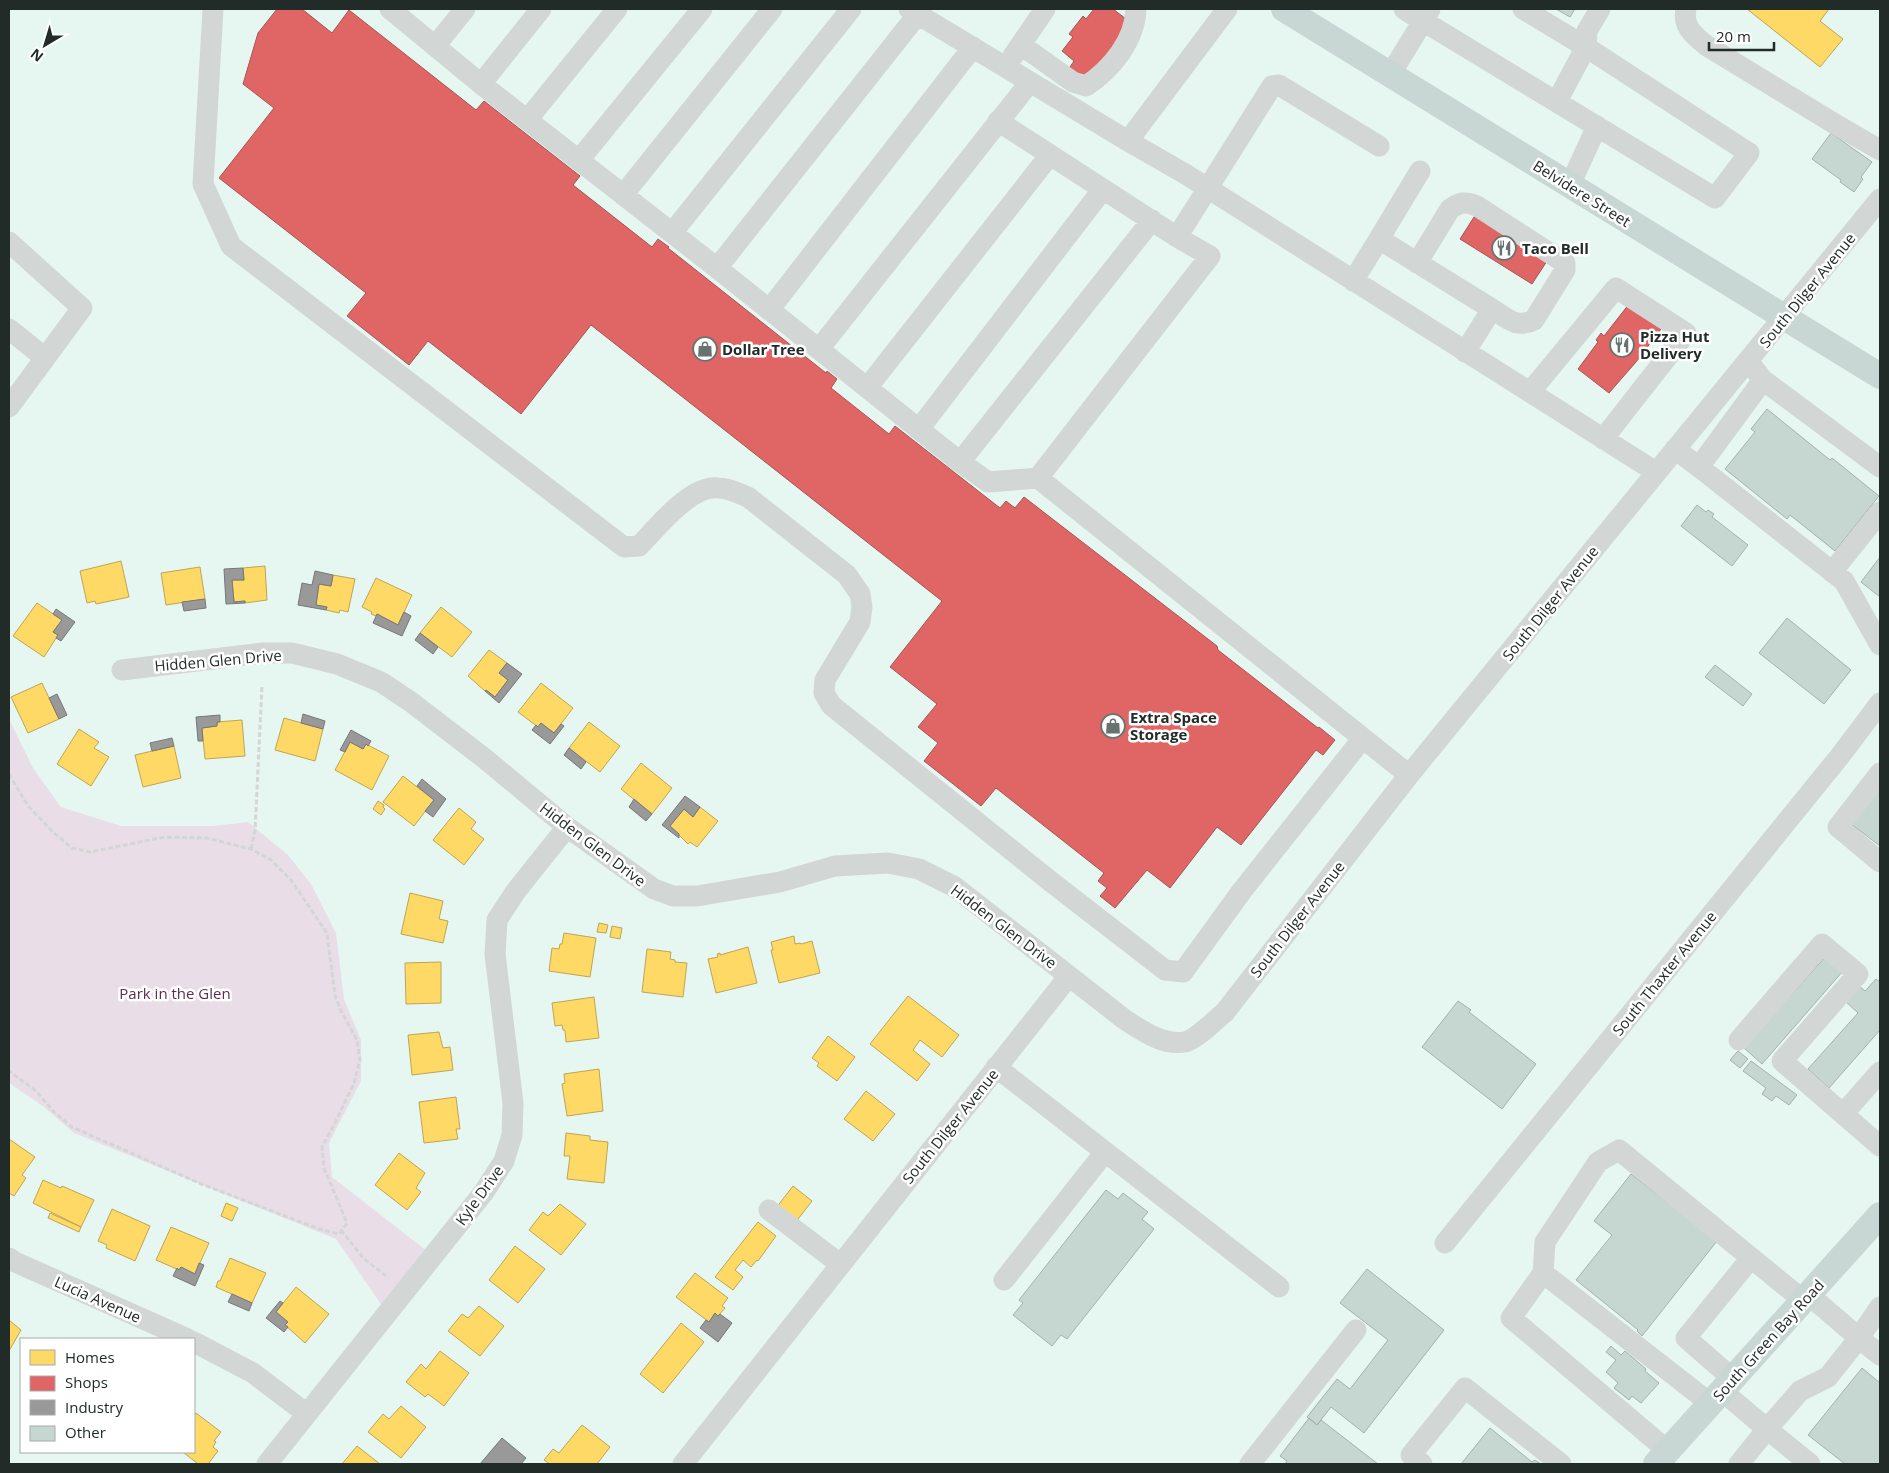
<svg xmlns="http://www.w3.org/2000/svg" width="1889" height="1473" font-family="'Open Sans',sans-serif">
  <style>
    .green { fill: #e9dee8 }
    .homes { fill: #ffd966; stroke: #bca554 }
    .shops { fill: #e06666; stroke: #a75554 }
    .industry { fill: #999; stroke: #757877 }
    .building { fill: #c6d7d2; stroke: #a4b1ad }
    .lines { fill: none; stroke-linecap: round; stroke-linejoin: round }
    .path { stroke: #d2d6d5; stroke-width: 3; stroke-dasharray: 5 2.5; stroke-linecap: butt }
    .minor { stroke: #d2d6d5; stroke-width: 21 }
    .major { stroke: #c8d6d4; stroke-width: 26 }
    .labels { text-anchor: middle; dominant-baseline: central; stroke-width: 5; stroke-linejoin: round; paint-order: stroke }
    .street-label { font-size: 15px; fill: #212c29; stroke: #fff }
    .poi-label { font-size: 15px; font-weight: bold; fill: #212c29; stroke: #fff; text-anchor: start }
    .park-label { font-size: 15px; fill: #5c2f50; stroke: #fff }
  </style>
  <rect width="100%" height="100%" fill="#e6f7f2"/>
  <!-- green -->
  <path class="green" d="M9,719L33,768L61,807L121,826H212L248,822L288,855L311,884L336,933L344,999L361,1040V1081L329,1143L332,1177L427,1251L383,1307L336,1239L74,1133L44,1107L9,1083Z"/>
  <!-- homes -->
  <path class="homes" d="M1747,9H1829L1820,21L1843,39L1820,67Z
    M121,561L129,597L96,604L95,601L87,603L80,571Z
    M265,566L267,600L245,603V601L234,602L232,580H244L243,568Z
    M200,567L205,599L166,605L161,573Z
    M333,575L355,579L348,612L340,610L339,613L326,610L327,607L316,605L319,584L331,586Z
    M376,578L412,595L398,625L377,614L376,616L371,614L372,612L362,607Z
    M37,603L62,620L53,632L58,635L44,657L13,636Z
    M441,607L472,632L452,657L420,633Z
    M489,650L507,663L499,673L508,680L495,697L486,690L485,691L468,676Z
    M42,683L59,719L28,733L11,697Z
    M541,683L573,708L554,733L541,723L538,727L518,712Z
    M284,718L323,729L315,761L275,750Z
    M242,720L245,756L205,759L202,728L217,726V722Z
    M589,722L620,746L600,772L569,748Z
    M79,729L99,742L94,748L109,757L91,786L57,764Z
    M350,742L363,749L366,744L389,756L372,790L335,770Z
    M174,746L181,778L143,787L135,755Z
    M641,763L672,788L652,814L621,789Z
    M403,776L434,800L414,826L383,802Z
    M378,801L384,805L383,807L385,809L381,815L373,809Z
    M700,807L718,821L697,847L690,842L688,844L670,826L684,809L693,817Z
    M459,808L476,822L471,829L484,839L464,865L433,840Z
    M410,893L443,901L439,919L448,921L443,943L401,934Z
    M599,923L608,925L606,933L597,932Z
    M612,926L622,928L620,939L610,937Z
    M564,933L596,938L590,977L549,971L552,948L559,949L560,944H562Z
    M794,936L795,944L800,943L801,944L812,941L820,973L779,983L771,950H773L771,942Z
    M748,947L757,983L716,993L708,959L718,957L717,954L720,953V955Z
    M647,949L671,952L670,959L675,960V962L687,963L683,997L642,992Z
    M441,962V1003L406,1004L405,963Z
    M908,996L959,1035L942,1057L920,1040L913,1050L930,1064L917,1081L870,1044Z
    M594,997L599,1038L566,1042L565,1030H563L562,1025L555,1026L552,1003Z
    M439,1032L443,1048L450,1047L453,1070L412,1075L408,1035Z
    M828,1036L855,1057L837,1081L817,1066L819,1063L812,1058Z
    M599,1069L603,1111L567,1116L562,1084L565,1083L564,1074Z
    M866,1091L895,1114L873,1141L844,1119Z
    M456,1097L460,1129H456L458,1139L424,1143L419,1102Z
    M566,1133L590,1136V1140L608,1142L604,1183L567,1179L570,1156H564Z
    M9,1139L35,1157L22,1175L26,1178L14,1196L9,1193Z
    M399,1153L425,1173L416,1188L421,1192L407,1210L375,1185Z
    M43,1180L61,1188L62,1186L94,1200L81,1227L33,1203Z
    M793,1186L812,1201L795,1223L776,1208Z
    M226,1203L238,1208L232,1221L221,1216Z
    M560,1204L586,1224L561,1255L529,1230L543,1212L548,1216Z
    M112,1209L150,1226L135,1261L106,1248L107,1245L98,1241Z
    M50,1213L81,1227L79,1232L48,1218Z
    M758,1222L776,1236L758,1261L757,1260L751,1267L743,1260L735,1270L743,1277L733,1290L715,1277Z
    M171,1227L209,1243L195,1274L181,1267L179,1270L156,1260Z
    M515,1246L545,1269L518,1303L489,1280Z
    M230,1258L266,1273L252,1303L216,1287L218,1281H220Z
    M695,1273L728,1298L722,1306L725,1308L718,1316L715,1313L709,1322L676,1297Z
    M296,1287L329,1314L305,1343L285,1325L288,1322L276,1312Z
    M479,1306L504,1326L480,1356L448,1331L462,1314L468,1318Z
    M9,1320L21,1330L9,1351Z
    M681,1323L704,1342L663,1393L640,1374Z
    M440,1351L469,1373L444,1406L428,1394L425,1397L406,1382L421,1364L426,1369Z
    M401,1406L426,1427L401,1458L368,1432L383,1414L389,1419Z
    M196,1413L221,1432L214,1441L216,1442L213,1447L218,1451L208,1464H198L183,1452H194V1416Z
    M582,1425L610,1447L597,1464H550L544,1460L553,1449L559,1453Z
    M357,1446L380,1464H342Z"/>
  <!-- shops -->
  <path class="shops" d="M277,9H302L332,33L349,10L476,110L484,101L580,176L573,185L652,247L658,239L669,247L668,248L826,373L827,371L837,379L831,388L889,434L895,426L1000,508L1006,501L1015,508L1024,497L1217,646L1218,650L1318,728L1319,727L1335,740L1323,755L1316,750L1241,845L1217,827L1170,888L1147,870L1115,908L1100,896L1107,888L1098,881L1104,873L996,788L981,806L924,761L938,743L918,727L937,704L890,667L942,601L591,325L521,414L428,341L409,365L347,316L366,293L219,178L274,108L243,84L258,33Z
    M1094,9H1113L1130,22L1119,44L1085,79L1070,67L1074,61L1062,51L1073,37L1069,34L1083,16L1086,19Z
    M1476,214L1549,258L1532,284L1460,239Z
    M1629,304L1661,329L1636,362L1609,393L1578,369L1598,342L1596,340L1601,333L1604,336Z"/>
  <!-- industry -->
  <path class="industry" d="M243,568L244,580H232L234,602L245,601V603L226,604L224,569Z
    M315,571L333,575L331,586L319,584L316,605L327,607L326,610L298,605L302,583L312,585Z
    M205,599L206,608L184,611L182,602Z
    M56,609L75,622L61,641L56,638L58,635L53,632L62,620L53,614Z
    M404,612L411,616L402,636L373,623L377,614L398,625Z
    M420,633L438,647L433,654L415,640Z
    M507,663L522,674L499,703L485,691L486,690L495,697L508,680L499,673Z
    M57,694L67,715L59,719L49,698Z
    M303,714L325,721L323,729L301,723Z
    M220,715V722H217V726L202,728L203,741H198L196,717Z
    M541,723L554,733L561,724L564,726L550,744L532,730L536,725L538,727Z
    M351,730L371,741L368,746L366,744L363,749L350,742L345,752L340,750Z
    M172,738L174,746L152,751L150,743Z
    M569,748L586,762L581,769L564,755Z
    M422,779L446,799L433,817L425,811L434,800L417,786Z
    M685,796L700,807L693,817L684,809L670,826L679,834V838L662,825Z
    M634,799L652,814L646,821L629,807Z
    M199,1263L204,1265L195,1286L173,1276L177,1268L179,1270L181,1267L195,1274Z
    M232,1294L252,1303L249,1311L228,1302Z
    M280,1301L283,1303L276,1312L288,1322L285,1325L288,1327L284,1332L266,1318Z
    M715,1313L718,1316L720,1314L732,1323L718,1342L700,1328L706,1320L709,1322Z
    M502,1438L526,1458L521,1464H480Z"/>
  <!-- building -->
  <path class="building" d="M1556,9H1575L1570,17Z
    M1831,133L1872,162L1861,177L1863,179L1854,192L1840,182L1841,180L1812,159Z
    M1767,409L1830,460L1832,458L1879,496L1835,551L1790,515L1787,519L1725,469L1755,432L1751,429Z
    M1697,505L1706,512L1708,510L1714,514L1712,517L1748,545L1732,566L1681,526Z
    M1880,557V597L1861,582Z
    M1787,618L1851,670L1824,704L1759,653Z
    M1715,665L1752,694L1743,706L1705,677Z
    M1880,787V846L1851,824Z
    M1826,956L1843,971L1762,1064L1744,1048Z
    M1876,979L1880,982V1030L1829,1088L1808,1069L1858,1013L1843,999L1857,984L1865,991Z
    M1458,1001L1471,1010L1469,1012L1536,1064L1502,1109L1422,1047Z
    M1738,1051L1748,1059L1740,1068L1730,1060Z
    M1751,1061L1797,1095L1789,1105L1776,1096L1772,1101L1762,1094L1766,1088L1743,1071Z
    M1631,1174L1717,1241L1642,1336L1637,1331L1638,1330L1576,1280L1612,1235L1594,1221Z
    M1106,1190L1118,1199L1123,1193L1148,1212L1142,1219L1154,1229L1067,1339L1061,1335L1052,1346L1013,1315L1023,1303L1019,1300Z
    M1367,1269L1444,1330L1364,1433L1331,1407L1317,1425L1307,1417L1337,1379L1350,1389L1388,1340L1340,1303Z
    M1611,1346L1621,1355L1625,1351L1646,1369L1645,1371L1659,1383L1641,1403L1632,1396L1629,1400L1614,1388L1618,1383L1606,1372L1616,1360L1606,1352Z
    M1862,1368L1880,1383V1464H1845L1808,1435Z
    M1309,1418L1317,1425L1321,1420L1378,1464H1285L1287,1461L1280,1456Z
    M1490,1428L1532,1462L1535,1460L1541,1464H1461Z"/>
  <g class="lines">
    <!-- path -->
    <path class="path" d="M9,774L28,806L54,833L72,848L90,852L165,837L207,838L251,849L271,860L291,880L327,933L335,996L341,1011L357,1040L360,1060L354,1083L335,1123L322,1147L324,1168L347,1223L339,1234L319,1229L199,1183L72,1127L55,1113L36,1091L9,1071
      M251,849L255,831L262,686
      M341,1230L364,1259L389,1278"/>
    <!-- minor -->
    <path class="minor" d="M213,9L203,184L231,246L624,547L639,546C657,528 690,485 718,488C729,488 738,493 748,497L847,575L860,594L862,607L860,622L825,680L824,693L831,705L1050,881L1165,970L1183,972L1241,892L1363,738
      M390,9L481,84L717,268L960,462L988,482L1038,478L1409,775
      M909,9L1128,141
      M1227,9L1128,141L1187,175L1656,472
      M1430,9L1423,21L1715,198L1749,153L1586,47L1523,9
      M1686,9C1682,27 1695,36 1707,46L1835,124L1880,150
      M1021,45L1073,82L1086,86C1112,69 1135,40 1136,9
      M435,46L465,9
      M1013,56L1045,9
      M1390,75L1423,21L1404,9
      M481,84L541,9
      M1557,101L1586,47L1587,31L1600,9
      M527,120L617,9
      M998,121L1177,237L1210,256L1038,478
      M579,160L702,9
      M1570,185L1597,126
      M623,195L772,9
      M672,233L851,9
      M1177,237L1272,86L1279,85L1379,146
      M1379,239L1420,171
      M9,242L82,308L9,407
      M1417,263L1450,209C1460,202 1466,201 1477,206L1565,263V270L1534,320C1516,329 1507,318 1492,309
      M717,268L918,14
      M1353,281L1379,239L1492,309L1465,352
      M769,310L973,47
      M9,329L45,358
      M819,349L1030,82
      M1763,380L1880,467
      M867,388L1050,155
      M1530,392L1616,288L1686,333L1603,439
      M919,429L1103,189
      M1675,449L1699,467L1763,380L1748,361
      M960,462L1152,220
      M1699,467L1844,581L1880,645
      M1832,572L1880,512
      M122,670L263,653H292L337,664L381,682L411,702L484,758L567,827L654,889L673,896H697L780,882L835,866L888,863L919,869L955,887L1124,1019C1141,1030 1163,1046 1185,1042C1197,1039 1215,1020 1225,1012L1409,775L1880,199
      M1880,773L1838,827L1880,862
      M1739,1040L1822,944L1858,974L1782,1061L1880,1146
      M996,1067L1279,1287
      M1843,1114L1880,1072
      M769,1210L840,1264
      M1445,1243L1840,756L1880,703
      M9,1258L15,1262L188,1339
      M1543,1273L1545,1242L1598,1162L1619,1150L1804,1301
      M1004,1280L1105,1152
      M1880,1307L1859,1338L1880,1355
      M194,1342L253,1373L307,1414
      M1733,1379L1686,1338L1751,1258
      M1722,1391L1767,1429L1800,1391L1828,1377L1859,1338L1809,1295
      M1668,1451L1511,1318L1543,1273L1711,1404
      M267,1464L484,1192L504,1161L512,1135L513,1103L495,954L497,920L516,891L567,827
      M683,1464L1069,976
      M1250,1464L1356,1330
      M1422,1464L1411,1455L1465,1388L1561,1464
      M1739,1464L1767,1429L1810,1464"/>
    <!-- major -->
    <path class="major" d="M1284,9L1880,376
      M1656,1464L1880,1215"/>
  </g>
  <!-- icons -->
  <defs>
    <g id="restaurant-ring" transform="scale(1.25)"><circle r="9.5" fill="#fff" stroke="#66736f" stroke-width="1.5"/><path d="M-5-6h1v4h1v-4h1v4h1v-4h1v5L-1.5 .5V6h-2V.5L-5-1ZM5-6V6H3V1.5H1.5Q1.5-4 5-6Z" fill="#66736f"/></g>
    <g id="shop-ring" transform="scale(1.25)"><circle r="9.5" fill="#fff" stroke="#66736f" stroke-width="1.5"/><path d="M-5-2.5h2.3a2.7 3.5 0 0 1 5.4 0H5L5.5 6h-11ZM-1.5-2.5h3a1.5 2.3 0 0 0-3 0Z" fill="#66736f"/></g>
  </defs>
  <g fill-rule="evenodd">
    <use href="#restaurant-ring" x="1504" y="248"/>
    <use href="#restaurant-ring" x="1622" y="345"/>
    <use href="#shop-ring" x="705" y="349"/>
    <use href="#shop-ring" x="1113" y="726"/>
  </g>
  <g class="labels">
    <!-- street labels -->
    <g class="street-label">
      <text transform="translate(1582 193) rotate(32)">Belvidere Street</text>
      <text transform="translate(1807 290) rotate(-51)">South Dilger Avenue</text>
      <text transform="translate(1550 603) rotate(-51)">South Dilger Avenue</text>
      <text transform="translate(218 660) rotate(-5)">Hidden Glen Drive</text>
      <text transform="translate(593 844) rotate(37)">Hidden Glen Drive</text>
      <text transform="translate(1297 919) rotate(-52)">South Dilger Avenue</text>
      <text transform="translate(1004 926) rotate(37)">Hidden Glen Drive</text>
      <text transform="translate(1664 973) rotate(-51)">South Thaxter Avenue</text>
      <text transform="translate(950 1126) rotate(-51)">South Dilger Avenue</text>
      <text transform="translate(479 1195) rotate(-54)">Kyle Drive</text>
      <text transform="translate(98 1299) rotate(24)">Lucia Avenue</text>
      <text transform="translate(1768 1340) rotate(-48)">South Green Bay Road</text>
    </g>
    <!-- poi labels -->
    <g class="poi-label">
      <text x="1522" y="248">Taco Bell</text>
      <text x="1640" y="336">Pizza Hut<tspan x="1640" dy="17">Delivery</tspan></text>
      <text x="722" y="349">Dollar Tree</text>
      <text x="1130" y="717">Extra Space<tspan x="1130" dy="17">Storage</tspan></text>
    </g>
    <!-- park labels -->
    <g class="park-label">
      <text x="175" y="993">Park in the Glen</text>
    </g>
  </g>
  <!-- border -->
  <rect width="1889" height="1473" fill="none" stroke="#212c29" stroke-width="20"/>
  <!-- legend -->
  <rect x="20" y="1338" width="175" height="115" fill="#ffffff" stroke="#a6aba9"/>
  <rect x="30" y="1350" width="25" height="15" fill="#ffd966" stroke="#a6aba9"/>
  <text x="65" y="1363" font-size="15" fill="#212c29">Homes</text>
  <rect x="30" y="1376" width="25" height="15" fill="#e06666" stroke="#a6aba9"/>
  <text x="65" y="1388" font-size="15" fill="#212c29">Shops</text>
  <rect x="30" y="1400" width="25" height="15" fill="#999999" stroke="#a6aba9"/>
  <text x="65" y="1413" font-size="15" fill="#212c29">Industry</text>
  <rect x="30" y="1426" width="25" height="15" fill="#c6d7d2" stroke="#a6aba9"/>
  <text x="65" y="1438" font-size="15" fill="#212c29">Other</text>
  <!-- north arrow -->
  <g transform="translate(45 45) rotate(218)" stroke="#ffffff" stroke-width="4" paint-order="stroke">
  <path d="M0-4L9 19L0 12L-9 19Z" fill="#212c29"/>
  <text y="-8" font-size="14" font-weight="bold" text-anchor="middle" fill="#212c29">N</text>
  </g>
  <!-- scale -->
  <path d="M1709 42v8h65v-8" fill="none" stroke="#212c29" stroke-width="2.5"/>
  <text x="1716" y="42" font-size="15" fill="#212c29" stroke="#ffffff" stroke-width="4" paint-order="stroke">20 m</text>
</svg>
